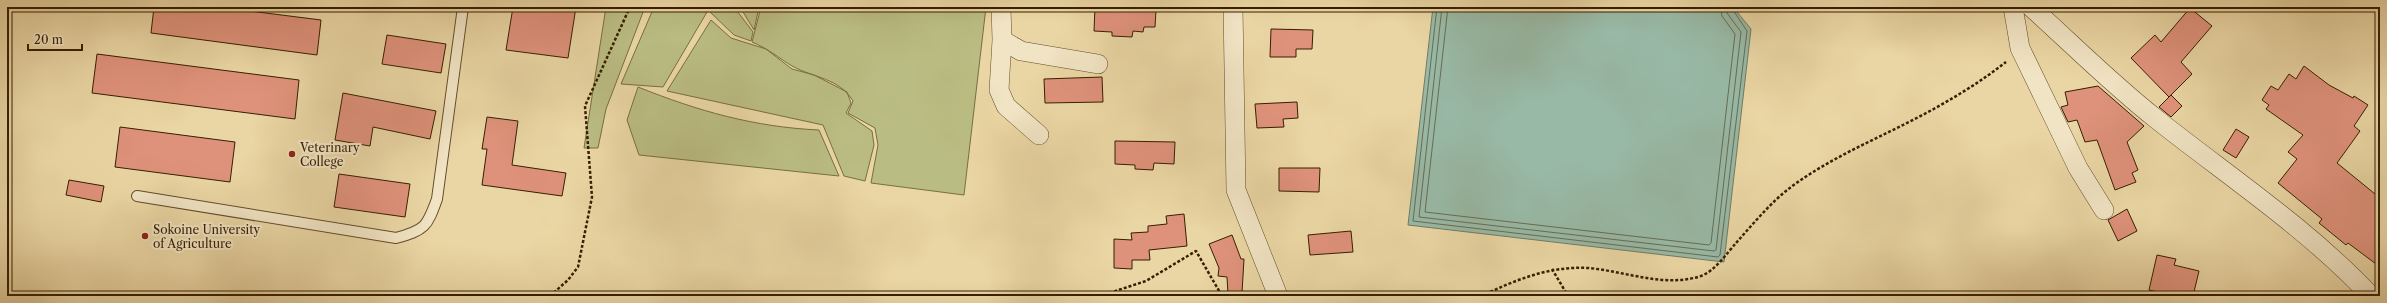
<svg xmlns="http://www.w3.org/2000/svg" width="2387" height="303" font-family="'Libre Caslon Text',serif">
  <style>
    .green { fill: #babd83; stroke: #786e42 }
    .water { fill: #98b9a6; stroke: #717b64 }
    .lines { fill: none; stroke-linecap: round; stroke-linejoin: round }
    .shore { stroke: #676c53; stroke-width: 1 }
    .building { fill: #df927b; stroke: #361e00 }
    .lane-casing { stroke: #634c29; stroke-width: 12 }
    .street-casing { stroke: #634c29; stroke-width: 20 }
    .path { stroke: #361e00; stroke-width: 2.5; stroke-dasharray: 3 2; stroke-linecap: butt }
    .lane { stroke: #f1e4c4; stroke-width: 10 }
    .street { stroke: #f1e4c4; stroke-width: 19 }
    .poi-dot { fill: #8f2418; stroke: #f1e4c4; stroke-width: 1.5 }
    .labels { text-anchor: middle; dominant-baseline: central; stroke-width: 4; stroke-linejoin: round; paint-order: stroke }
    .poi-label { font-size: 12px; fill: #361e00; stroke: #f1e4c4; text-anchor: start }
  </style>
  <rect width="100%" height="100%" fill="#ead6a4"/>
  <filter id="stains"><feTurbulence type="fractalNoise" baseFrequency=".005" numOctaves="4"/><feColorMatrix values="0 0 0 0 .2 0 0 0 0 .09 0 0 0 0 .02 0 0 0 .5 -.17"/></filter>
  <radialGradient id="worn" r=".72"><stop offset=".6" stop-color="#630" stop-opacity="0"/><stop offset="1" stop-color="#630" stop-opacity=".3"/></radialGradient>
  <!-- green -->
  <path class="green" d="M606,7H645L606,109L598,148H584Z
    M654,7H693L707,12L663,87L621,84Z
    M702,7H734L753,32L751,41L734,35L708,10Z
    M740,7H759L754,30Z
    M761,7H986L964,195L871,183L878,145L875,128L848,113L853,101C839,78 814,78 792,66C779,58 767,48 752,42Z
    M711,20L731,38L766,49L792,69L814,75L847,92L851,103L846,113L872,131L874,145L865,181L844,176L823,125L667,91Z
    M638,87C698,111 754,127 819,130L839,176L639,155L627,120Z"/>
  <!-- water -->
  <path class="water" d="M1433,7H1733L1751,29L1724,262L1408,225Z"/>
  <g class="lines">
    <!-- shore -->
    <path class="shore" d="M1437,7L1413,221L1718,257L1720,255L1747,31L1731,7
      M1442,7L1419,217L1714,251L1716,250L1741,32L1727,13L1726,7
      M1448,7L1425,212L1709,245L1711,243L1735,34L1722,16L1720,7"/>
  </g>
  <!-- building -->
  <path class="building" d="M154,7H218L321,20L317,55L151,33Z
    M513,7H576L568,58L506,50Z
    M1095,7L1156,10L1155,27H1144L1143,32L1133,31L1132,37L1112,36V32L1094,31Z
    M2190,8L2212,26L2181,62L2192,74L2169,97L2131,58L2155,35L2161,42Z
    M1271,29L1313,30L1312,49H1296V57H1270Z
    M387,35L446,44L441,73L382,64Z
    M97,54L299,80L295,119L92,93Z
    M2304,66L2329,85L2353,98L2354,96L2368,105L2354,126L2360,131L2337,163L2380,198V267L2348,243L2346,245L2319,223L2322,219L2278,183L2297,159L2288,152L2303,135L2266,109L2269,105L2262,100L2271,86L2278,90L2289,74L2296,79Z
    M1102,77L1103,102L1045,103L1044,79Z
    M2098,86L2144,126L2127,142L2138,170L2132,173L2136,182L2115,190L2097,140L2085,142L2077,120L2068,122L2061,107L2068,105L2065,92Z
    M343,93L436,111L430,139L373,127L370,146L335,140Z
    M2171,95L2182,106L2171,117L2159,107Z
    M1297,102L1298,118L1283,119L1284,127L1257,128L1255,104Z
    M487,117L518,121L512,165L566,173L562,196L482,185L487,149H482Z
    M120,127L235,142L230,182L115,167Z
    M2236,129L2249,137L2236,158L2223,150Z
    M1115,141L1175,142L1174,164L1154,163L1153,170L1135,169V165L1115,164Z
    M1279,168H1320L1319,192L1279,191Z
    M339,174L410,184L405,217L334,207Z
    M69,180L104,186L101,202L66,195Z
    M2127,209L2137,231L2118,241L2108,220Z
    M1184,214L1187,246L1149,250L1150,260H1132V269L1114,268V239L1132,240L1131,233L1148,232V226L1167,224L1166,216Z
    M1351,231L1353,252L1310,255L1308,235Z
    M1232,235L1241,259H1244L1242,293L1228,294L1227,277L1218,276L1219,268L1209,244Z
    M2157,255L2176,259L2174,265L2199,271L2193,296H2175L2149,290Z"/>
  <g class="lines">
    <!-- lane casing -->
    <g class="lane-casing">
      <path id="lane" d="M137,196L396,238C425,230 427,227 437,199L463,7"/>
    </g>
    <!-- street casing -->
    <g class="street-casing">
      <path id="street" d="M1001,7L1002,40L1021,51L1098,64
        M1233,7L1236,190L1278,296
        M2013,7L2020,48L2078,168L2104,210
        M2031,7C2072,44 2112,84 2155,118C2228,176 2307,228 2371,296
        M1002,40L999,90L1006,106L1039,135"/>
    </g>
    <!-- path -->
    <path class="path" d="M1552,269L1568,296
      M550,296L568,280L578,267L592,197L585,106L630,7
      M1100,296L1146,281L1196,251L1222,296
      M1481,296C1516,280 1548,266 1588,268C1625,271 1664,288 1701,276C1715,271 1727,253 1736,243C1753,224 1771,202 1791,187C1826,161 1865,144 1903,125C1939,107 1974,87 2006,62"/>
    <!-- lane -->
    <use href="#lane" class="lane"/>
    <!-- street -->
    <use href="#street" class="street"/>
  </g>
  <!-- markers -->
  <g class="poi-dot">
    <circle cx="292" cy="154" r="4"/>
    <circle cx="145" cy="236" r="4"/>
  </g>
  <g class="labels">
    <!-- poi labels -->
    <g class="poi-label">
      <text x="300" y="147">Veterinary<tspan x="300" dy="14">College</tspan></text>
      <text x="153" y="229">Sokoine University<tspan x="153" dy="14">of Agriculture</tspan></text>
    </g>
  </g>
  <!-- margin -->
  <rect width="2387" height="303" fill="none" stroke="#ead6a4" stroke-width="24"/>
  <rect x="8" y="8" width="2371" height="287" fill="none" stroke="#361e00" stroke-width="2"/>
  <rect x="12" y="12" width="2363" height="279" fill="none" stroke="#361e00"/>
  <!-- scale -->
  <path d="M28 44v6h54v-6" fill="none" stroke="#361e00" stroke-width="2"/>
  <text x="34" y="44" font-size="12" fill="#361e00" stroke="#f1e4c4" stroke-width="3" paint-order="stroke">20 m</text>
  <rect width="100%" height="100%" filter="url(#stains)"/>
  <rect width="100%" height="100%" fill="url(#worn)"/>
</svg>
